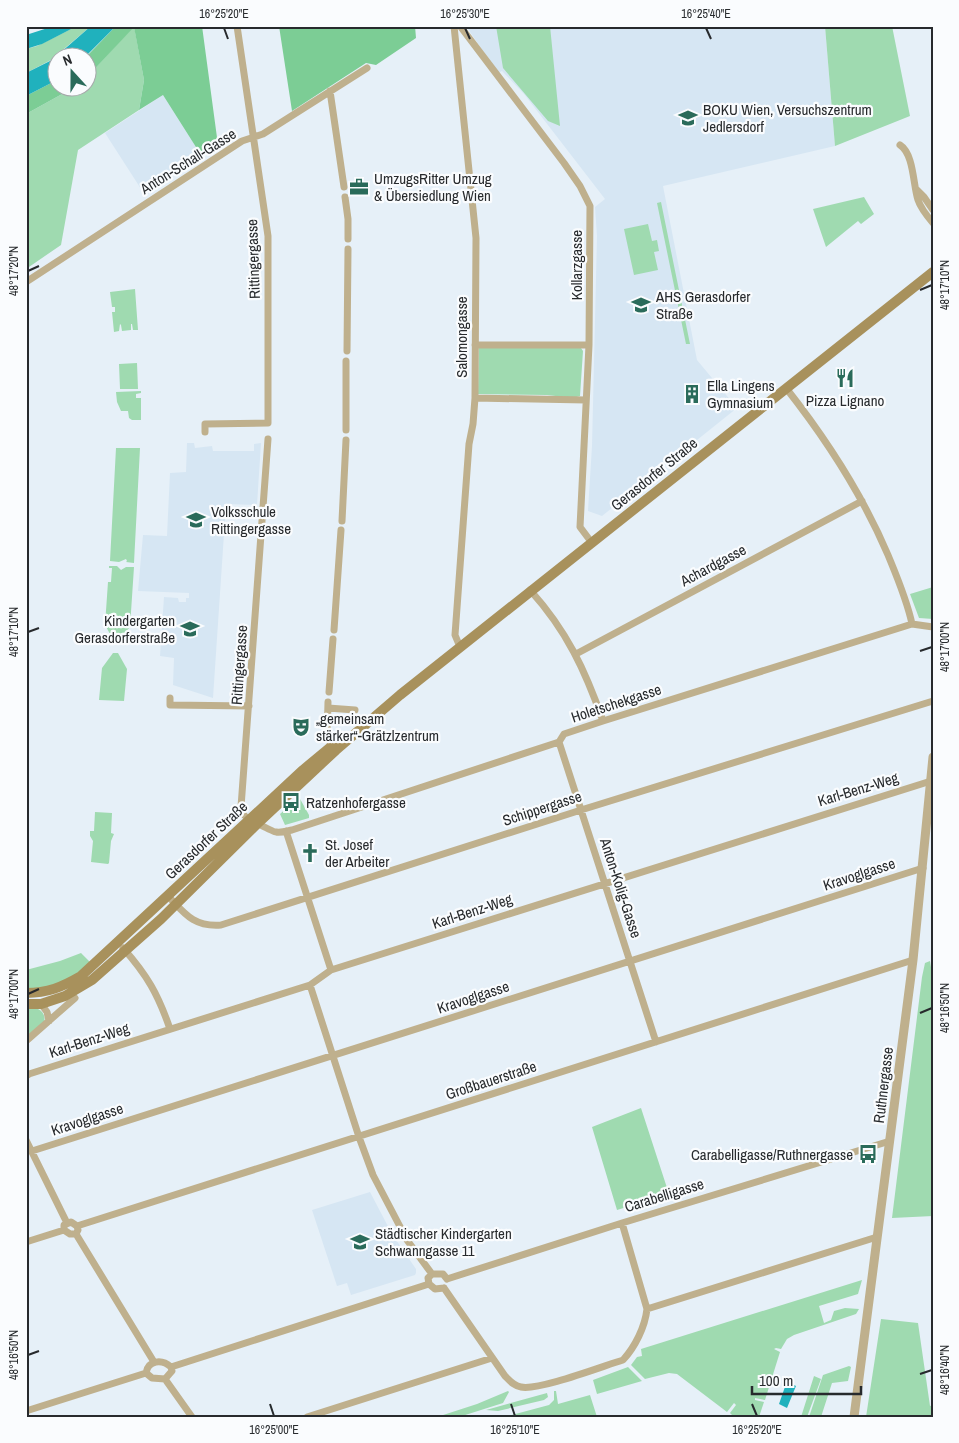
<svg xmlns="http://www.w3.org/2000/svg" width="959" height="1443" font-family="'Archivo Narrow',sans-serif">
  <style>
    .built { fill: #d6e6f3 }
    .green { fill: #9fdab0 }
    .forest { fill: #7ccd95 }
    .water { fill: #20b1bd }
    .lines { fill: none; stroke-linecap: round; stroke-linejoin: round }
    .minor { stroke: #bfb08d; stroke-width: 7 }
    .tertiary { stroke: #bfb08d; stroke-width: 9 }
    .secondary { stroke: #a8915c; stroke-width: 10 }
    .ticks { fill: none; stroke: #272a2d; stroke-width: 2 }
    .labels { text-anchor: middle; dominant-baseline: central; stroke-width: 4.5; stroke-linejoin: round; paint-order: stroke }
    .poi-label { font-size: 15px; fill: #272a2d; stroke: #fafcfe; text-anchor: start }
    .street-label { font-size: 15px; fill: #272a2d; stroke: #fafcfe }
    .neatline { fill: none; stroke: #272a2d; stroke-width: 2 }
    .ticks-label { font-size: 12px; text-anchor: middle; fill: #272a2d }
  </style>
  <rect width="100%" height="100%" fill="#e6f0f8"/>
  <!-- built -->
  <path class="built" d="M466,26H825L835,146L663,186L697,360L737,408L602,516L588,511L592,446L597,236L595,207L605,199L524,94L502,71L498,73Z
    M163,95L201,155L190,162L187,158L185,159L188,163L143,192L105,133Z
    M187,443H194L195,448L212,446L213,451H254V444L261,443L257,505L226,504L213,698L173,685L174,658L160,656L164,597L178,598L179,602H186V598H189V593L138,591L143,535L167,536L170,473L186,472Z
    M370,1192L392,1234L416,1269V1273L415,1275L351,1295L347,1283L337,1286L312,1210Z"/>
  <!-- green -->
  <path class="green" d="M77,26H91L51,60L26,73V49L37,46Z
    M134,26L144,80L139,110L78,150L61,245L26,269V176L28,173L26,114L73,88H88V76Z
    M496,26H550L560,126L548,121L503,68Z
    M825,26H892L910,116L835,146Z
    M864,197L874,214L861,224L858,221L826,247L813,209Z
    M661,202L690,344H686L657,203Z
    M648,224L652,241L657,240L659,251L654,252L658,270L634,275L624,229Z
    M135,289L138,330H133L132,324H131V330L122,331L121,325L120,324L119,331L114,332L112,312H115V307H112L110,292Z
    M479,347L581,348L583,351L580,396L573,398L547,395L478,394Z
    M137,363L138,389H120L119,364Z
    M141,391V393L136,394V398H141V420H132L129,418L128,411H121L117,402L116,392Z
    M116,448H140L134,563L126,562L127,561L126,559L119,562L110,561Z
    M109,566H117L121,570L126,567H134L130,627L119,641H114L105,625L108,582H111L112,568H109Z
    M933,587V619L919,618L910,594Z
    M113,653H118L127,669L124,701L99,700L102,668Z
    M299,797L309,815V818L285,825L280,814Z
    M95,812L112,813L111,833L114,834L111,841L109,863L108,864L91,862L93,841L90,836V831H94Z
    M81,953L91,963L61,985L26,992V970L60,961Z
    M930,961L933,980V1216L892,1218L922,977L925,963Z
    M26,1006C37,1007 47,1011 44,1023L26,1039Z
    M641,1108L669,1194L617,1210L592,1127Z
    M862,1280L858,1294L819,1306L824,1323L831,1320L834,1311L845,1308L859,1309L856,1314L794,1335L787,1339L781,1349L776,1348L774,1349L780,1352L765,1400L755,1398V1400L764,1402L759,1417H734L730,1413L736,1405L734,1403L727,1412L677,1374L669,1373L645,1379L631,1365L637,1357L642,1356L641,1349Z
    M881,1319L918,1323L930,1406L933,1405V1417H866Z
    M849,1366L851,1367L848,1381L832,1383L821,1417H809L823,1375Z
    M628,1367L642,1381L597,1394L593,1380Z
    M814,1376L821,1379L807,1417H801Z
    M508,1391L509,1392L503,1403L459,1417H437L477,1404Z
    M554,1391H556L558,1404L590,1395L597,1417H531L530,1415L524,1417H504L549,1405L554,1400Z
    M547,1393L548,1397L544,1400L498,1411L486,1410Z"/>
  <!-- forest -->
  <path class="forest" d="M116,26H202L218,145L201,155L163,95L139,110L144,80L134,27L88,76V58H85Z
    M279,26H415L416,38L376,65L366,63L292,111Z
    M57,80L58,88H73L26,114V96Z"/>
  <!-- water -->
  <path class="water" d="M54,26H77L42,44L26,49V35Z
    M91,26H116L85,57L58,58L57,80L26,96V73L52,60Z
    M787,1381L796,1386L787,1408L779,1404Z"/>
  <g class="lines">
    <!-- minor -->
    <path class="minor" d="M454,26L476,238L475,398L473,424L469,444L455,635L460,647
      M460,26L564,163L580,186L590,206L589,345L580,527L592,543
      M330,91L344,187
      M900,145C914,154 913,185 918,200C921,209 927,216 933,223
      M917,190L924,197L933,210
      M345,197L348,219V239
      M26,282L242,141L263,134L367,68
      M475,345H589
      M347,351L348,249
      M786,388C827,440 862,494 888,555C897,577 907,600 912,624
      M475,398L586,400
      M346,430V361
      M205,432V424L268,423V236L237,26
      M268,439L241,807C241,809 242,813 244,815C245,817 273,832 276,832C281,833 287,831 292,830L559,742L564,734L603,721L912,624L933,627
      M342,521L346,440
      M530,590C567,631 585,670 603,721
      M334,630L341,530
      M576,654L862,501
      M329,692L333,639
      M170,698V705L249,706
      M328,702L327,738L335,748
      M328,708L355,710
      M559,742L656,1042
      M286,831L331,970
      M168,896C185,914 194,927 221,925L581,810L933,701
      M123,948C147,975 158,994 170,1029
      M310,985L359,1137L373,1175L407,1240L432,1274
      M41,1004L47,1012L49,1021
      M26,1041L75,998
      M26,1076L29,1074L310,985L331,970L931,781
      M26,1140L67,1223
      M32,1151L923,868
      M71,1222L77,1226L78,1230L76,1234H70L64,1230V1225Z
      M77,1226L913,960
      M76,1234L154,1362
      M26,1242L64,1230
      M447,1279L622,1223L890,1141
      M429,1284L428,1278L432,1274H443L447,1279
      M429,1284L435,1289L444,1288
      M444,1288L505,1376C510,1381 514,1386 521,1387C538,1391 603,1366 623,1360C635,1347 645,1327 647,1309L622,1223
      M647,1309L877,1237
      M171,1367L429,1284
      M146,1373L152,1378L165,1379L172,1371L171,1367
      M146,1373C148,1360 162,1359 171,1367
      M165,1379L192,1417
      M26,1411L146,1373
      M307,1417L492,1358"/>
    <!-- tertiary -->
    <path class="tertiary" d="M854,1417L913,960L933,757"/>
    <!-- secondary -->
    <path class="secondary" d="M26,993C48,993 62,987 81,976L303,770L333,745
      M26,1004H41L65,996L92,980L161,919L259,822L336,750L400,695L933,272"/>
  </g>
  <!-- ticks -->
  <path class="ticks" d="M224,28L228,39M465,28L470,39M706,28L711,39M28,271L39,266M920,290L932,285M28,632L39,628M920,651L932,647M28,994L39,989M920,1013L932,1008M28,1355L39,1351M920,1374L932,1370M270,1404L274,1416M511,1404L515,1416M752,1404L757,1416"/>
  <!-- icons -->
  <defs>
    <g id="university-bare" transform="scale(1.5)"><path d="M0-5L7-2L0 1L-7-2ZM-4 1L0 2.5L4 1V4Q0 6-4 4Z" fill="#2a6b5a" stroke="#fafcfe" stroke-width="2.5" paint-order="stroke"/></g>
    <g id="office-bare" transform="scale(1.5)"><path d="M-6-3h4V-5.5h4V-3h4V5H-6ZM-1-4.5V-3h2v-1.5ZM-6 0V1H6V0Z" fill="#2a6b5a" stroke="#fafcfe" stroke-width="2.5" paint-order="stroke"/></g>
    <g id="school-bare" transform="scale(1.5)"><path d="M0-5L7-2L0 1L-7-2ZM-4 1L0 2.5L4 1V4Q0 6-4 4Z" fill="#2a6b5a" stroke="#fafcfe" stroke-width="2.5" paint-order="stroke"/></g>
    <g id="restaurant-bare" transform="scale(1.5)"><path d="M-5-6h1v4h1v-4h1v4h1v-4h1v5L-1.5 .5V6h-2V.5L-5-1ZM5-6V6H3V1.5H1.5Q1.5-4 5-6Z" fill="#2a6b5a" stroke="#fafcfe" stroke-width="2.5" paint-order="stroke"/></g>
    <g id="building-bare" transform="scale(1.5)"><path d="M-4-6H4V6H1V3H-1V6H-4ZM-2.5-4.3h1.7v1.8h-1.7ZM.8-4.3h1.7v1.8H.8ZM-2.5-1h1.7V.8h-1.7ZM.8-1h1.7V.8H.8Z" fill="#2a6b5a" stroke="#fafcfe" stroke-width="2.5" paint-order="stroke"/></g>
    <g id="theatre-bare" transform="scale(1.5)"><path d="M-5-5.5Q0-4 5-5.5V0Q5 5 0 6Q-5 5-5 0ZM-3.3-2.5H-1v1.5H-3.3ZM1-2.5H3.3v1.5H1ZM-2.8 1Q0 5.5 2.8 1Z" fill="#2a6b5a" stroke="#fafcfe" stroke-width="2.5" paint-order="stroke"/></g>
    <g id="bus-bare" transform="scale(1.5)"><path d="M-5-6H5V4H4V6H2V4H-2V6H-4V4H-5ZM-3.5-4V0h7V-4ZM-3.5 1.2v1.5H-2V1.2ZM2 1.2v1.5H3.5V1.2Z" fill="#2a6b5a" stroke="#fafcfe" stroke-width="2.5" paint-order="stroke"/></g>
    <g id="church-bare" transform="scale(1.5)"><path d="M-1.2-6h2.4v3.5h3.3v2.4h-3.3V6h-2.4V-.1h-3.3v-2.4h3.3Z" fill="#2a6b5a" stroke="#fafcfe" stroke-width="2.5" paint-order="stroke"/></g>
  </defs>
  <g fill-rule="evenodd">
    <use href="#university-bare" x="688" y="118"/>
    <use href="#office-bare" x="359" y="187"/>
    <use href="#school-bare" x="641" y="305"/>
    <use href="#restaurant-bare" x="845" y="378"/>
    <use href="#building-bare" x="692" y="394"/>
    <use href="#school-bare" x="196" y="520"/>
    <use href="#school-bare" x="190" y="629"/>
    <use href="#theatre-bare" x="301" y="727"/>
    <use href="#bus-bare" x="291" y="802"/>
    <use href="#church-bare" x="310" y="853"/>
    <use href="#bus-bare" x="868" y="1154"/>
    <use href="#school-bare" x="360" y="1242"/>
  </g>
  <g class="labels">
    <!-- poi labels -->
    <g class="poi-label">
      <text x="703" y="109">BOKU Wien, Versuchszentrum<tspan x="703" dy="17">Jedlersdorf</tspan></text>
      <text x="374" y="178">UmzugsRitter Umzug<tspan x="374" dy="17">&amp; Übersiedlung Wien</tspan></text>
      <text x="656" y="296">AHS Gerasdorfer<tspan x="656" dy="17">Straße</tspan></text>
      <text x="707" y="385">Ella Lingens<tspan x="707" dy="17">Gymnasium</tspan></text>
      <text x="845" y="400" text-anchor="middle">Pizza Lignano</text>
      <text x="211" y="511">Volksschule<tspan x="211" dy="17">Rittingergasse</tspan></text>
      <text x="175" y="620" text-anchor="end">Kindergarten<tspan x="175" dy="17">Gerasdorferstraße</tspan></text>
      <text x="316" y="718">„gemeinsam<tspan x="316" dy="17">stärker“-Grätzlzentrum</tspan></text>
      <text x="306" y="802">Ratzenhofergasse</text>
      <text x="325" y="844">St. Josef<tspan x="325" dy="17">der Arbeiter</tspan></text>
      <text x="853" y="1154" text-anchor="end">Carabelligasse/Ruthnergasse</text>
      <text x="375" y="1233">Städtischer Kindergarten<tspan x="375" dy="17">Schwanngasse 11</tspan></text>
    </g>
    <!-- street labels -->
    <g class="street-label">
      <text transform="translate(188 161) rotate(-32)">Anton-Schall-Gasse</text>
      <text transform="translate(253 259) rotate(-92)">Rittingergasse</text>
      <text transform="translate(576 265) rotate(-90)">Kollarzgasse</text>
      <text transform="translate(461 337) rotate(-90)">Salomongasse</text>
      <text transform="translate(654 474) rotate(-39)">Gerasdorfer Straße</text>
      <text transform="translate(713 565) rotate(-28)">Achardgasse</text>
      <text transform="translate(239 665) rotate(-86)">Rittingergasse</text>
      <text transform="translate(616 703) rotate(-18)">Holetschekgasse</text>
      <text transform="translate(858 789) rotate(-17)">Karl-Benz-Weg</text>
      <text transform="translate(542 808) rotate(-18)">Schippergasse</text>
      <text transform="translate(206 840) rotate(-43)">Gerasdorfer Straße</text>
      <text transform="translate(859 874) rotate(-18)">Kravoglgasse</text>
      <text transform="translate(621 888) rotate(72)">Anton-Kolig-Gasse</text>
      <text transform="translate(472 911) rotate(-18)">Karl-Benz-Weg</text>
      <text transform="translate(473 997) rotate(-18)">Kravoglgasse</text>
      <text transform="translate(89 1040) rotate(-18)">Karl-Benz-Weg</text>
      <text transform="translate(491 1080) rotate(-18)">Großbauerstraße</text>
      <text transform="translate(883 1085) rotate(-83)">Ruthnergasse</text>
      <text transform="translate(87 1119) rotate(-18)">Kravoglgasse</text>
      <text transform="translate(664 1195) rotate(-17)">Carabelligasse</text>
    </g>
  </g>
  <!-- border -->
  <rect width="959" height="1443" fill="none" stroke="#fafcfe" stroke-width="55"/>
  <!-- north arrow -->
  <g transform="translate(72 72) rotate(339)"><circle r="24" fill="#fafcfe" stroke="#a6a8aa"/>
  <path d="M0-4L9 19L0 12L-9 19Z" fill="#2a6b5a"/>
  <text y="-8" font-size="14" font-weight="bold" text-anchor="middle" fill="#272a2d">N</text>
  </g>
  <!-- scale -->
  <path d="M752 1386v8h109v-8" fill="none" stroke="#272a2d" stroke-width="2.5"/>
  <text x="759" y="1386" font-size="15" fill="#272a2d" stroke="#fafcfe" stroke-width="4" paint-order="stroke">100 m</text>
  <rect x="28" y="28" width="904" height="1388" class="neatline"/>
  <g class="ticks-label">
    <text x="224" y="18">16°25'20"E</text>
    <text x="465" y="18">16°25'30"E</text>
    <text x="706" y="18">16°25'40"E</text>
    <text transform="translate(14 271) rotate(-90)" y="4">48°17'20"N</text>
    <text transform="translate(945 285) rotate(-90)" y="4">48°17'10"N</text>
    <text transform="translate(14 632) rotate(-90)" y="4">48°17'10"N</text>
    <text transform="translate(945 647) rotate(-90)" y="4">48°17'00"N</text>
    <text transform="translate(14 994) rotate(-90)" y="4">48°17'00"N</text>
    <text transform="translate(945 1008) rotate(-90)" y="4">48°16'50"N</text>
    <text transform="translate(14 1355) rotate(-90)" y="4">48°16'50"N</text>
    <text transform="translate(945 1370) rotate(-90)" y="4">48°16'40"N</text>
    <text x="274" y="1434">16°25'00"E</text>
    <text x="515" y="1434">16°25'10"E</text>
    <text x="757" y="1434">16°25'20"E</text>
  </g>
</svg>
